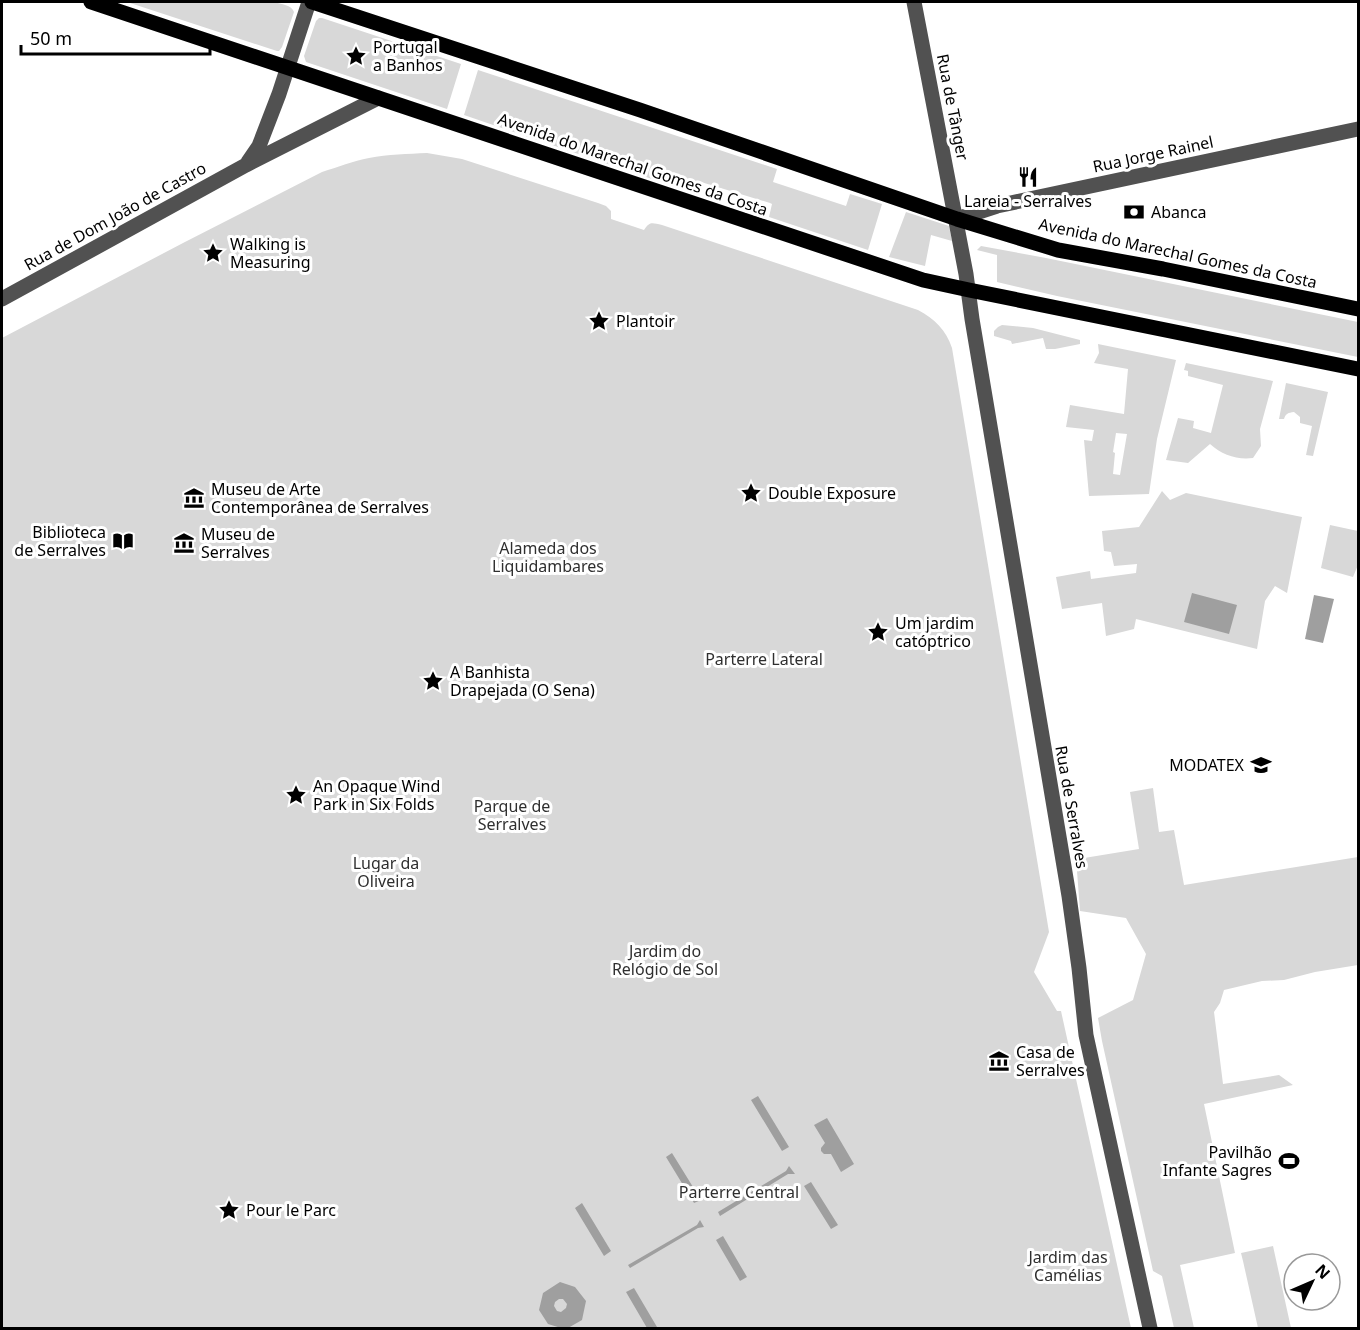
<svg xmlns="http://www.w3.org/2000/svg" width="1360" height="1330" font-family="'Noto Sans',sans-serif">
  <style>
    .green { fill: #d8d8d8; fill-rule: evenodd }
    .water { fill: #9f9f9f; fill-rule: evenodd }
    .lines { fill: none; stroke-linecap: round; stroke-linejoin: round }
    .minor { stroke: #515151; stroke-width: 15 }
    .major { stroke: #000; stroke-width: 15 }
    .labels { text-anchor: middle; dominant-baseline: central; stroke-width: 6; stroke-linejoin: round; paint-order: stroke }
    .poi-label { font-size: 16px; fill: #000; stroke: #fff; text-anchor: start }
    .street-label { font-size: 16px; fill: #000; stroke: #fff }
    .park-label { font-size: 16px; fill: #2f2f2f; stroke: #fff }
  </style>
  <rect width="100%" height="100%" fill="#fff"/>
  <!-- green -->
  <path class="green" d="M127,2H274C281,4 292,5 294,12L282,47L279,51H277Z
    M319,18H322L461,64L447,109L306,62L304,56L316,21Z
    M478,70L777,169L773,182L846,206L850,194L882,204L868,250L769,217L772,204L770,203L701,182L696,194L464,115Z
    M427,153L462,159L598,203L606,206L611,211V219L644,230C650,221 652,223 662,225L918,310C935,319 946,330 952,348L1049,932L1034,972L1057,1011H1061L1131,1328H2V338L183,243L322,172C338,167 353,161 369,158C388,154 408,154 427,153Z
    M906,212L949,226L952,241L931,235L925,266L889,257Z
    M981,246L1046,258L1358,322V357L1057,296L997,282V255L977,250Z
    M1002,325L1033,328L1080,340V344L1055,349H1046L1043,338L1012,344L1011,341L994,336V331L998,327Z
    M1098,344L1176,360L1157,439L1149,494L1089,496L1084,440L1092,441L1094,430L1066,427L1070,405L1124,414L1128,369L1094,363L1099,353ZM1116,433L1127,434L1120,475L1113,474L1115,453L1113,452Z
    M1186,363L1273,381L1260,429L1261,446L1253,458C1237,460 1222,455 1210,444L1188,463L1166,460L1178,418L1194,421L1193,428L1211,433L1223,385L1188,376V371L1184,370Z
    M1286,383L1328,392L1313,456L1306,455L1312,426L1300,423V417L1294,412C1288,413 1286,413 1284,419H1279Z
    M1162,491L1170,500L1186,493L1302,517L1287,593L1275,586L1265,601L1257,649L1136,619L1134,629L1106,636L1102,603L1062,609L1056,577L1090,571L1091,579L1136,573L1137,564L1114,566L1111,552L1104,551L1102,531L1139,527Z
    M1330,525L1358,531V565L1353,577L1321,568Z
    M1153,788L1159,832L1174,830L1184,885L1358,857V965L1315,972L1284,980L1262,981L1224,990L1220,1003L1214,1012L1223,1084L1279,1075L1293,1085L1204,1104L1235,1253L1180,1265L1194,1328H1174L1162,1276L1153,1271L1102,1041L1098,1018L1133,1000L1146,954L1126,918L1080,911L1077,871H1080L1078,859L1139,849L1130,792Z
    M1273,1246L1291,1328H1258L1243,1261L1241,1253Z"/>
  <!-- water -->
  <path class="water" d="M1192,593L1237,605L1229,634L1184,622Z
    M1314,595L1334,599L1323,643L1305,639Z
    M758,1096L789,1147L782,1151L751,1100Z
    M827,1118L854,1164L841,1172L831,1154H824L821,1151V1148L825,1143L814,1125Z
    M672,1153L701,1200L694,1203L666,1157Z
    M789,1166L795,1174H788L720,1216L718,1212L786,1171Z
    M811,1182L838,1225L831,1229L804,1186Z
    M582,1203L611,1251L604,1256L575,1208Z
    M700,1220L704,1227L698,1228L630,1268L628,1265L697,1225Z
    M723,1236L747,1277L740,1281L716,1240Z
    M560,1282L575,1287L586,1301L582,1320L568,1328H561L548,1324L539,1310L543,1293ZM559,1299H563L567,1304L566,1308L561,1312L557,1311L554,1306L555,1302Z
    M634,1288L657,1327L654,1328H647L626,1292Z"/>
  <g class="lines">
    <!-- minor -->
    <path class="minor" d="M914,2L966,274L972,319L1069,896L1079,968L1086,1035L1150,1328
      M248,162L259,146L279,94L309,2
      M957,219L997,206L1358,129
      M2,299L246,165L378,98"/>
    <!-- major -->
    <path class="major" d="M91,2L923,280L969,290L1358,369
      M312,2L640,110L957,219L1058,250L1163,269L1358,309"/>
  </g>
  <!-- icons -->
  <defs>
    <g id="sight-bare" transform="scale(1.62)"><path d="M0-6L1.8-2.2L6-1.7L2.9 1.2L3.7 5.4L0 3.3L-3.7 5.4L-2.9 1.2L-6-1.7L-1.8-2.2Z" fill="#000" stroke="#fff" stroke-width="2.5" paint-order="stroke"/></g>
    <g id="restaurant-bare" transform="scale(1.62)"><path d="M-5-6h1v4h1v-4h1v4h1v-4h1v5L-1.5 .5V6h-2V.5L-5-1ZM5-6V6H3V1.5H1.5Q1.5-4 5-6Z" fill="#000" stroke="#fff" stroke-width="2.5" paint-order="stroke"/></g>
    <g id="bank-bare" transform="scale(1.62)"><path d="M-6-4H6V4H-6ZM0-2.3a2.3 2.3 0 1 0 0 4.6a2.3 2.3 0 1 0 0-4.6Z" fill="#000" stroke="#fff" stroke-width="2.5" paint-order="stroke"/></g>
    <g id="museum-bare" transform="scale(1.62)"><path d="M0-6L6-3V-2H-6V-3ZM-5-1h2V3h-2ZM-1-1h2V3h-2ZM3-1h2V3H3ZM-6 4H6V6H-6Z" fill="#000" stroke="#fff" stroke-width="2.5" paint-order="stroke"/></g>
    <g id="library-bare" transform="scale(1.62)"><path d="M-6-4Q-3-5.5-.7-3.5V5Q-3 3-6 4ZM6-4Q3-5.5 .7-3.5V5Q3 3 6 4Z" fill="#000" stroke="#fff" stroke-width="2.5" paint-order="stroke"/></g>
    <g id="university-bare" transform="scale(1.62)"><path d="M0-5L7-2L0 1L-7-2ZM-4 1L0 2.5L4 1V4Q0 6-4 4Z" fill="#000" stroke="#fff" stroke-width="2.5" paint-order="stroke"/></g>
    <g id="stadium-bare" transform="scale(1.62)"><path d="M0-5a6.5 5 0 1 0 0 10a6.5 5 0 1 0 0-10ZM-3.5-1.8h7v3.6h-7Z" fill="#000" stroke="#fff" stroke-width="2.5" paint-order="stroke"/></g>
  </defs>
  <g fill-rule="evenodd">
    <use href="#sight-bare" x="356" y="56"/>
    <use href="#restaurant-bare" x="1028" y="177"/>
    <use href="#bank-bare" x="1134" y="212"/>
    <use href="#sight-bare" x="213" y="253"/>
    <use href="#sight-bare" x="599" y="321"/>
    <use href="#sight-bare" x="751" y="493"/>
    <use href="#museum-bare" x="194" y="498"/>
    <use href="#library-bare" x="123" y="541"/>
    <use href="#museum-bare" x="184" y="543"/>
    <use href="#sight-bare" x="878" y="632"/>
    <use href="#sight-bare" x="433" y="681"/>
    <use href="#university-bare" x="1261" y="765"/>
    <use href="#sight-bare" x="296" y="795"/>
    <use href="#museum-bare" x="999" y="1061"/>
    <use href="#stadium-bare" x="1289" y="1161"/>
    <use href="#sight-bare" x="229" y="1210"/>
  </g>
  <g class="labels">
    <!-- poi labels -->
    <g class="poi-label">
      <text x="373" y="47">Portugal<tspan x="373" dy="18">a Banhos</tspan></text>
      <text x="1028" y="201" text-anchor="middle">Lareia - Serralves</text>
      <text x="1151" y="212">Abanca</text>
      <text x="230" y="244">Walking is<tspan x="230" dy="18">Measuring</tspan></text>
      <text x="616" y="321">Plantoir</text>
      <text x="211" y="489">Museu de Arte<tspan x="211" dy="18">Contemporânea de Serralves</tspan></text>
      <text x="768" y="493">Double Exposure</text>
      <text x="106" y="532" text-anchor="end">Biblioteca<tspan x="106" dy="18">de Serralves</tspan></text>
      <text x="201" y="534">Museu de<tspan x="201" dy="18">Serralves</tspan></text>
      <text x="895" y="623">Um jardim<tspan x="895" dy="18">catóptrico</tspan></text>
      <text x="450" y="672">A Banhista<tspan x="450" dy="18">Drapejada (O Sena)</tspan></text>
      <text x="1244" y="765" text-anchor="end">MODATEX</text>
      <text x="313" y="786">An Opaque Wind<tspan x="313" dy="18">Park in Six Folds</tspan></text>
      <text x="1016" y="1052">Casa de<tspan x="1016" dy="18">Serralves</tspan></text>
      <text x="1272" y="1152" text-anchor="end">Pavilhão<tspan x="1272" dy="18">Infante Sagres</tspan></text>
      <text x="246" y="1210">Pour le Parc</text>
    </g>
    <!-- street labels -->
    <g class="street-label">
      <text transform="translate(953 107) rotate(79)">Rua de Tânger</text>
      <text transform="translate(1153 154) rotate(-12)">Rua Jorge Rainel</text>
      <text transform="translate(633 164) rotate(19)">Avenida do Marechal Gomes da Costa</text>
      <text transform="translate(115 216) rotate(-29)">Rua de Dom João de Castro</text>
      <text transform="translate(1178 253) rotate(12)">Avenida do Marechal Gomes da Costa</text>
      <text transform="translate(1072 807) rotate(80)">Rua de Serralves</text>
    </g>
    <!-- park labels -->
    <g class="park-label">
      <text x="548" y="548">Alameda dos<tspan x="548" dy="18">Liquidambares</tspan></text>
      <text x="764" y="659">Parterre Lateral</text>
      <text x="512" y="806">Parque de<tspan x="512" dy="18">Serralves</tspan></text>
      <text x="386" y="863">Lugar da<tspan x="386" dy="18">Oliveira</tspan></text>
      <text x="665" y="951">Jardim do<tspan x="665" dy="18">Relógio de Sol</tspan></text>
      <text x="739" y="1192">Parterre Central</text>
      <text x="1068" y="1257">Jardim das<tspan x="1068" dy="18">Camélias</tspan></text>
    </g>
  </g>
  <!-- border -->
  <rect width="1360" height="1330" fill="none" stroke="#000000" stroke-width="6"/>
  <!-- north arrow -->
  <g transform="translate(1312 1282) rotate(46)"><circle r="28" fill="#ffffff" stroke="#999999" stroke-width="1.5"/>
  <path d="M0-4.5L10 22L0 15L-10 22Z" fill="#000000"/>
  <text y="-9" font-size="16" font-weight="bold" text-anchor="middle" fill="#000000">N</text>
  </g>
  <!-- scale -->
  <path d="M21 45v9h189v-9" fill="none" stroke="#000000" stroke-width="3"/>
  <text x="30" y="45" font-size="18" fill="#000000" stroke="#ffffff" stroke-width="4.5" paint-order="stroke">50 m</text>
</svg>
